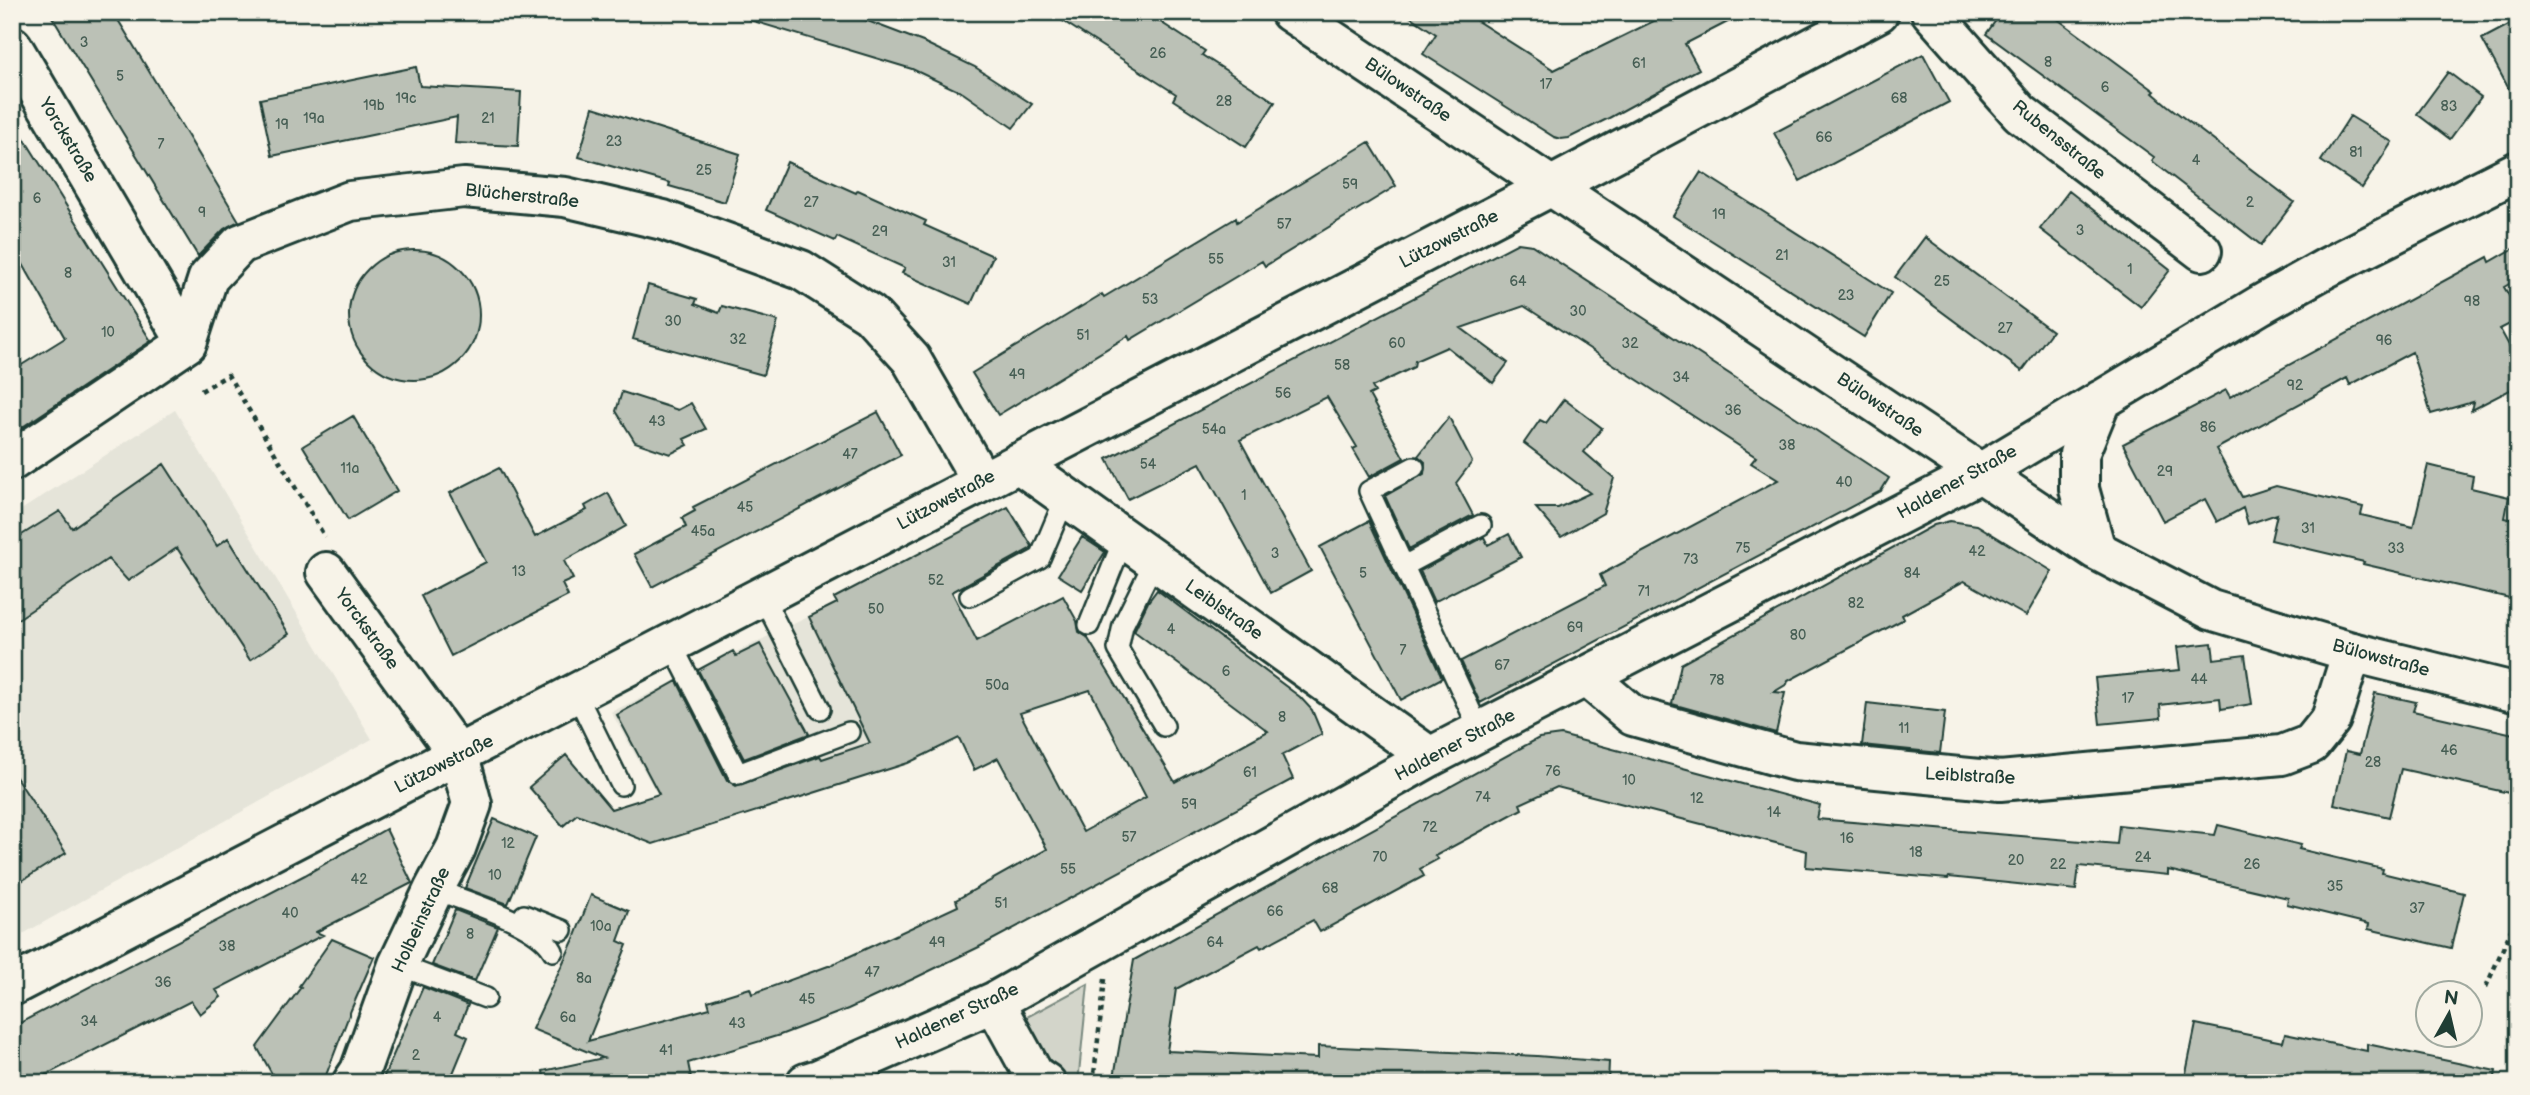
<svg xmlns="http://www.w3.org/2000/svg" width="2530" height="1095" font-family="'Balsamiq Sans',sans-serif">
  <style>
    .built { fill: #e5e4d9 }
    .green { fill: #d3d5ca; stroke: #79897f; stroke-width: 2 }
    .building { fill: #bbc1b6; stroke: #1f3d34; stroke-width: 2; fill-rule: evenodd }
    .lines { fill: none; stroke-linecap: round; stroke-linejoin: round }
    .lane-casing { stroke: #1f3d34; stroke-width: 24 }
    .street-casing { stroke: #1f3d34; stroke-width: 44 }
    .secondary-casing { stroke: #1f3d34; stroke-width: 44 }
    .path { stroke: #1f3d34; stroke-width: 4.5; stroke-dasharray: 5 5; stroke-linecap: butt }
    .lane { stroke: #f7f3e8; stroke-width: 19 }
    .street { stroke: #f7f3e8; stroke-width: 38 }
    .secondary { stroke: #f7f3e8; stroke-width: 38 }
    .labels { text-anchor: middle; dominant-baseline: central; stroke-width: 5; stroke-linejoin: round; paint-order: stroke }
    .number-label { font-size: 14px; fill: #465e54 }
    .street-label { font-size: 18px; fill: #1f3d34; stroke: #f7f3e8 }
  </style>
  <rect width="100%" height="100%" fill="#f7f3e8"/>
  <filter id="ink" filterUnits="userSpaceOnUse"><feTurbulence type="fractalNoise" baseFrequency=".0143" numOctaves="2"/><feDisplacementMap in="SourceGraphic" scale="14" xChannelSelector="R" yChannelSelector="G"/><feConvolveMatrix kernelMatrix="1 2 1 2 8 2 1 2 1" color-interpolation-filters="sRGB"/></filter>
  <g filter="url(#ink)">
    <!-- built -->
    <path class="built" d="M175,410L372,739L12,940V516Z
      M835,604L909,763L703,829L688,785L655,790L611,712Z"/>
    <!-- green -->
    <path class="green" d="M1088,984L1078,1083H1075L1040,1051L1025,1018Z"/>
    <!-- building -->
    <path class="building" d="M49,12H113L123,28L239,221L224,229L198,256Z
      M751,12H838L865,20L923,42L975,67L1032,104L1013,128L963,93L912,69L750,20Z
      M1049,12H1145L1205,51L1202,55L1275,102L1246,147L1173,100L1176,94Z
      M1403,12H1463L1554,70L1672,12H1747L1685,44L1699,69L1609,118L1569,138L1561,139L1554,137L1423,54L1436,34Z
      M2002,12H2048L2155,91L2153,93L2167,105L2294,202L2261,245L2152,161L2154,157L1986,34Z
      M2518,20V106L2482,39Z
      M1923,54L1949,102L1800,181L1774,133Z
      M416,67L420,86L521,92L518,146L455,143L457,117L272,156L260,99Z
      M2448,72L2481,97L2450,139L2417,114Z
      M593,107L740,154L725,202L669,186L670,183L579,157Z
      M2350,116L2392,142L2362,188L2321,161Z
      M12,119L151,341L12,434V371L65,338L12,245Z
      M1369,142L1396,186L1265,266L1262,261L1130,340L1128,336L998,415L972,373L1102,294L1104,297L1236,218L1237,222Z
      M787,162L856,193L858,190L926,221L924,225L993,256L971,304L902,273L905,268L837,237L835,241L766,210Z
      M1701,172L1891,293L1864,337L1673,216Z
      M2069,191L2170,270L2141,307L2040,229Z
      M1925,237L2052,331L2022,371L1895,277Z
      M1518,243L1532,245L1889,478L1881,491L1480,703L1461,661L1605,586L1600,575L1778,480L1751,463L1756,457L1524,306L1461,328L1508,363L1493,383L1447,347L1415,361L1414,367L1372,387L1375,392L1369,395L1404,458L1369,477L1353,449L1357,447L1327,397L1240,440L1311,571L1271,593L1200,463L1128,499L1107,459Z
      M2518,246V279L2504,287L2518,311V320L2500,329L2518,362V386L2471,410L2473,402L2431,414L2412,352L2350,385L2347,378L2216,449L2242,497L2276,486L2363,507L2361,515L2413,527L2428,465L2473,476L2471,488L2509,497L2505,518L2518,521V584L2514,599L2363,564L2364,562L2271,540L2277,514L2248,524L2243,508L2217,522L2205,499L2163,521L2123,444L2226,390L2230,397L2488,257L2490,262Z
      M349 315a65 65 0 1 1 130 0a65 65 0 1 1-130 0Z
      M648,285L697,299L695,304L719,313L722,306L778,321L763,375L633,339Z
      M622,392L678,410L691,403L706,429L684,439L688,445L670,454L635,442L616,411Z
      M1564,399L1602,428L1584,452L1614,478L1603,513L1561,537L1536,508H1558L1590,493L1524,443L1540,420L1546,423Z
      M878,412L901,455L652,587L634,554L686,527L682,518L695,511L693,507Z
      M353,416L397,491L348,520L303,446Z
      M1449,417L1472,462L1456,483L1473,515L1409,549L1385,496L1424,474L1425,462L1418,456Z
      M164,464L217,546L228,538L289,634L250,660L177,548L128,581L108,559L12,623V541L60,511L72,528Z
      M499,468L535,537L587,510L585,506L608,493L626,526L564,561L573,579L562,584L568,596L451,656L421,596L486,562L450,493Z
      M1008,507L1032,546L1030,549L952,592L977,641L1063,596L1077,621L1079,632L1087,637L1175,782L1268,731L1134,631L1148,602L1157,590L1300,697L1312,710L1322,734L1282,755L1293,779L979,947L913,979L848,1009L780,1035L688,1063L692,1083H545L543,1071L603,1058L532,1029L573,941L591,895L629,911L618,941L627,945L588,1041L710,1008L708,1001L750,988L752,994L831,965L958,906L956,900L1047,849L998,758L974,770L959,738L908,763L653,844L577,814L563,826L529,787L566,755L611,809L659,794L617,715L677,681L727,780L736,786L820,756L822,759L870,743L809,617L837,603L834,598ZM1090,690L1146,797L1083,832L1020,713Z
      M1369,521L1442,678L1401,700L1320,547Z
      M1950,521L1977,525L2052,571L2026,616L1964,581L1902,615L1904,619L1788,681L1787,684L1774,692L1785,693L1776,733L1672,704L1681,664L1934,525Z
      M1509,534L1521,557L1434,602L1420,571L1484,537L1488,545Z
      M1082,537L1105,552L1082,590L1058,575Z
      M2212,643L2214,659L2245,655L2252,704L2221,709L2220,698L2160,705L2161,718L2100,724L2095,678L2180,670L2177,647Z
      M760,644L809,734L744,759L698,670L733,651L736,656Z
      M2375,693L2416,702L2413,711L2518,735V795L2401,769L2389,817L2334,804L2346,751L2360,754Z
      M1867,703L1945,712L1940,753L1862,745Z
      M1561,735L1820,805L1817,819L2117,844L2119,825L2215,835L2218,825L2301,845L2299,849L2383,869L2382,873L2464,893L2451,948L2368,929L2369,924L2287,904L2288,898L2168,870V875L2079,866L2076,890L1949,877L1948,879L1806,867L1807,851L1557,787L1520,804L1522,809L1435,856L1438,859L1420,869L1424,876L1320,932L1313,920L1261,948L1259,945L1176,989L1167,1051L1318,1058V1046L1537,1056L1609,1062L1608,1083H1113L1134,960L1539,738Z
      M12,771L66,853L12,887Z
      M494,819L536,837L508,904L465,888Z
      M386,829L412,883L316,932L323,935L216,990L221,997L200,1014L191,1001L30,1083H12V1027L305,875Z
      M455,910L498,927L475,981L432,965Z
      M332,939L374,957L351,1010L323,1083H277L257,1047L301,987L299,986Z
      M423,987L468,1005L457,1032L468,1037L449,1083H381Z
      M2196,1024L2283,1042L2285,1034L2367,1051V1044L2496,1071L2494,1083H2184Z"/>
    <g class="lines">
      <!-- lane casing -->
      <g class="lane-casing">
        <path id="lane" d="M1414,467L1369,491L1480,731
          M1155,560L1123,625L1118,649L1164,726
          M1404,566L1481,525
          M970,596L1040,558L1066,496
          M763,597L820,709
          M1089,625L1124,538
          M672,645L738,774L849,732
          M577,695L621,785
          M434,889C466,902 537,922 553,951
          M524,915L562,930
          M398,965L486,998"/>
      </g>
      <!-- street casing -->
      <g class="street-casing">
        <path id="street" d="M1931,12L2020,113L2202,251
          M12,46L187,343
          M12,461L187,343L208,278L240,244L350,201L464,188L565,197L663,220L801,270L870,314L911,359L982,482
          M1018,463L1430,757
          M326,572L459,756L472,804L456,848L434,889L398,965L360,1071L352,1083
          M1587,677L1633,716L1795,761L2000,781L2282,755L2311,744L2331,719L2352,652
          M12,986C526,721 1038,451 1552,186
          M994,1002L1034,1075L1046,1083
          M806,1083L819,1079L994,1002L1430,757L1980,473"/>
      </g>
      <!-- secondary casing -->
      <g class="secondary-casing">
        <path id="secondary" d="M1290,12L2096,550L2211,610L2352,652L2518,693
          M1552,186L1879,12
          M1980,473L2260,305L2326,268L2518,171
          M2096,550L2079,489V454L2101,400"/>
      </g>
      <!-- path -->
      <path class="path" d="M201,391L228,375L325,537
        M2486,987L2518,914
        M1093,1083L1105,979"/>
      <!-- lane -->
      <use href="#lane" class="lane"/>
      <!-- street -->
      <use href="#street" class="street"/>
      <!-- secondary -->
      <use href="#secondary" class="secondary"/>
    </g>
  </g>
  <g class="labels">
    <!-- number labels -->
    <g class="number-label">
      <text x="84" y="42">3</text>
      <text x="1158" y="53">26</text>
      <text x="2048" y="62">8</text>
      <text x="1639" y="63">61</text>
      <text x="120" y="76">5</text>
      <text x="1546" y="84">17</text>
      <text x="2105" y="87">6</text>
      <text x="406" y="98">19c</text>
      <text x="1899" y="98">68</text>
      <text x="1224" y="101">28</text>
      <text x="374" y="105">19b</text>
      <text x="2449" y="106">83</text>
      <text x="314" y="118">19a</text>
      <text x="488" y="118">21</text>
      <text x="282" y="124">19</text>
      <text x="1824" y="137">66</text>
      <text x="614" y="141">23</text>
      <text x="161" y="144">7</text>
      <text x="2356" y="152">81</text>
      <text x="2196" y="160">4</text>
      <text x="704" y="170">25</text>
      <text x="1350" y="184">59</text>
      <text x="37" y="198">6</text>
      <text x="811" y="202">27</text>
      <text x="2250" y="202">2</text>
      <text x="202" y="212">9</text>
      <text x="1719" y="214">19</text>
      <text x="1284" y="224">57</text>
      <text x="2080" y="230">3</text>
      <text x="880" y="231">29</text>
      <text x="1782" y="255">21</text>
      <text x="1216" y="259">55</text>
      <text x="949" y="262">31</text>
      <text x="2130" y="269">1</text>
      <text x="68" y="273">8</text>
      <text x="1518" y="281">64</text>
      <text x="1942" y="281">25</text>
      <text x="1846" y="295">23</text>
      <text x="1150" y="299">53</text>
      <text x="2472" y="301">98</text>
      <text x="1578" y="311">30</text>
      <text x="673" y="321">30</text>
      <text x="2005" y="328">27</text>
      <text x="108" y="332">10</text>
      <text x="1083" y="335">51</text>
      <text x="738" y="339">32</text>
      <text x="2384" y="340">96</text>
      <text x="1397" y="343">60</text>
      <text x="1630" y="343">32</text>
      <text x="1342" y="365">58</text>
      <text x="1017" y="374">49</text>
      <text x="1681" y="377">34</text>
      <text x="2295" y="385">92</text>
      <text x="1283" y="393">56</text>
      <text x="1733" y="410">36</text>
      <text x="657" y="421">43</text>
      <text x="2208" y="427">86</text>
      <text x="1214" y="429">54a</text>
      <text x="1787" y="445">38</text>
      <text x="850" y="454">47</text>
      <text x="1148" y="464">54</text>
      <text x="350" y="468">11a</text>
      <text x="2165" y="471">29</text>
      <text x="1844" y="482">40</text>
      <text x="1244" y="495">1</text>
      <text x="745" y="507">45</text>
      <text x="2308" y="528">31</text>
      <text x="703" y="531">45a</text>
      <text x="1743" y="548">75</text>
      <text x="2396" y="548">33</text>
      <text x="1977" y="551">42</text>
      <text x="1275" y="553">3</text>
      <text x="1691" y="559">73</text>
      <text x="519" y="571">13</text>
      <text x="1363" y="573">5</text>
      <text x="1912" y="573">84</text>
      <text x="936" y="580">52</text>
      <text x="1644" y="591">71</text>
      <text x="1856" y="603">82</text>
      <text x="876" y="609">50</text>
      <text x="1575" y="627">69</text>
      <text x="1171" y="629">4</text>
      <text x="1798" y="635">80</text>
      <text x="1403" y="650">7</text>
      <text x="1502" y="665">67</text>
      <text x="1226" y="671">6</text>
      <text x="2199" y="679">44</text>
      <text x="1717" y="680">78</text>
      <text x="997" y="685">50a</text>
      <text x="2128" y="698">17</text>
      <text x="1282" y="717">8</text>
      <text x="1904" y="728">11</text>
      <text x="2449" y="750">46</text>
      <text x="2373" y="762">28</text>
      <text x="1553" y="771">76</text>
      <text x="1250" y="772">61</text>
      <text x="1629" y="780">10</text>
      <text x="1483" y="797">74</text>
      <text x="1697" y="798">12</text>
      <text x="1189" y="804">59</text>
      <text x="1774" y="812">14</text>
      <text x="1430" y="827">72</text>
      <text x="1129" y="837">57</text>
      <text x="1847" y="838">16</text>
      <text x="508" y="843">12</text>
      <text x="1916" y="852">18</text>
      <text x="1380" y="857">70</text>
      <text x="2143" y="857">24</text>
      <text x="2016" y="860">20</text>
      <text x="2058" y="864">22</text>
      <text x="2252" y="864">26</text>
      <text x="1068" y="869">55</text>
      <text x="495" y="875">10</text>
      <text x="359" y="879">42</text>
      <text x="2335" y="886">35</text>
      <text x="1330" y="888">68</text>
      <text x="1001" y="903">51</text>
      <text x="2417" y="908">37</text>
      <text x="1275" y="911">66</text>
      <text x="290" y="913">40</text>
      <text x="601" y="926">10a</text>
      <text x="470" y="934">8</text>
      <text x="937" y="942">49</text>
      <text x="1215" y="942">64</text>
      <text x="227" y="946">38</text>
      <text x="872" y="972">47</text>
      <text x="584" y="978">8a</text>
      <text x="163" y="982">36</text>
      <text x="807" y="999">45</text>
      <text x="437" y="1017">4</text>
      <text x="568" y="1017">6a</text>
      <text x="89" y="1021">34</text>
      <text x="737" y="1023">43</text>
      <text x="666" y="1050">41</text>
      <text x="416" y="1055">2</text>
    </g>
    <!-- street labels -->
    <g class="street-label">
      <text transform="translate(1408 90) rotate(34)">Bülowstraße</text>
      <text transform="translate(68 140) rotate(59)">Yorckstraße</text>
      <text transform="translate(2059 140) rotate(39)">Rubensstraße</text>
      <text transform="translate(522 196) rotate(6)">Blücherstraße</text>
      <text transform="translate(1449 239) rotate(-27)">Lützowstraße</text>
      <text transform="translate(1880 405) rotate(34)">Bülowstraße</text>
      <text transform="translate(1957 482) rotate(-29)">Haldener Straße</text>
      <text transform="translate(946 500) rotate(-28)">Lützowstraße</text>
      <text transform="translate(1224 610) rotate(35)">Leiblstraße</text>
      <text transform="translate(367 629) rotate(54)">Yorckstraße</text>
      <text transform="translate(2381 658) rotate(15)">Bülowstraße</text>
      <text transform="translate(1455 745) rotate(-28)">Haldener Straße</text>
      <text transform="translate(444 764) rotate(-27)">Lützowstraße</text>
      <text transform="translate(1970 776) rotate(3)">Leiblstraße</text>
      <text transform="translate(421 920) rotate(-65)">Holbeinstraße</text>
      <text transform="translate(957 1016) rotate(-25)">Haldener Straße</text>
    </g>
  </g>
  <!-- margin -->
  <rect width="2530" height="1095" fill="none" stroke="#f7f3e8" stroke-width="42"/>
  <rect x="21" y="21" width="2488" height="1053" fill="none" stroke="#1f3d34" stroke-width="2.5" filter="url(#ink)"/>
  <!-- north arrow -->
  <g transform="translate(2449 1014) rotate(8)"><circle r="33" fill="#f7f3e8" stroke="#a1aaa0" stroke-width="2"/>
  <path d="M0-5L12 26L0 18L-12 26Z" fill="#1f3d34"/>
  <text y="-10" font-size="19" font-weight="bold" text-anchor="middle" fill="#1f3d34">N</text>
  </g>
</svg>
